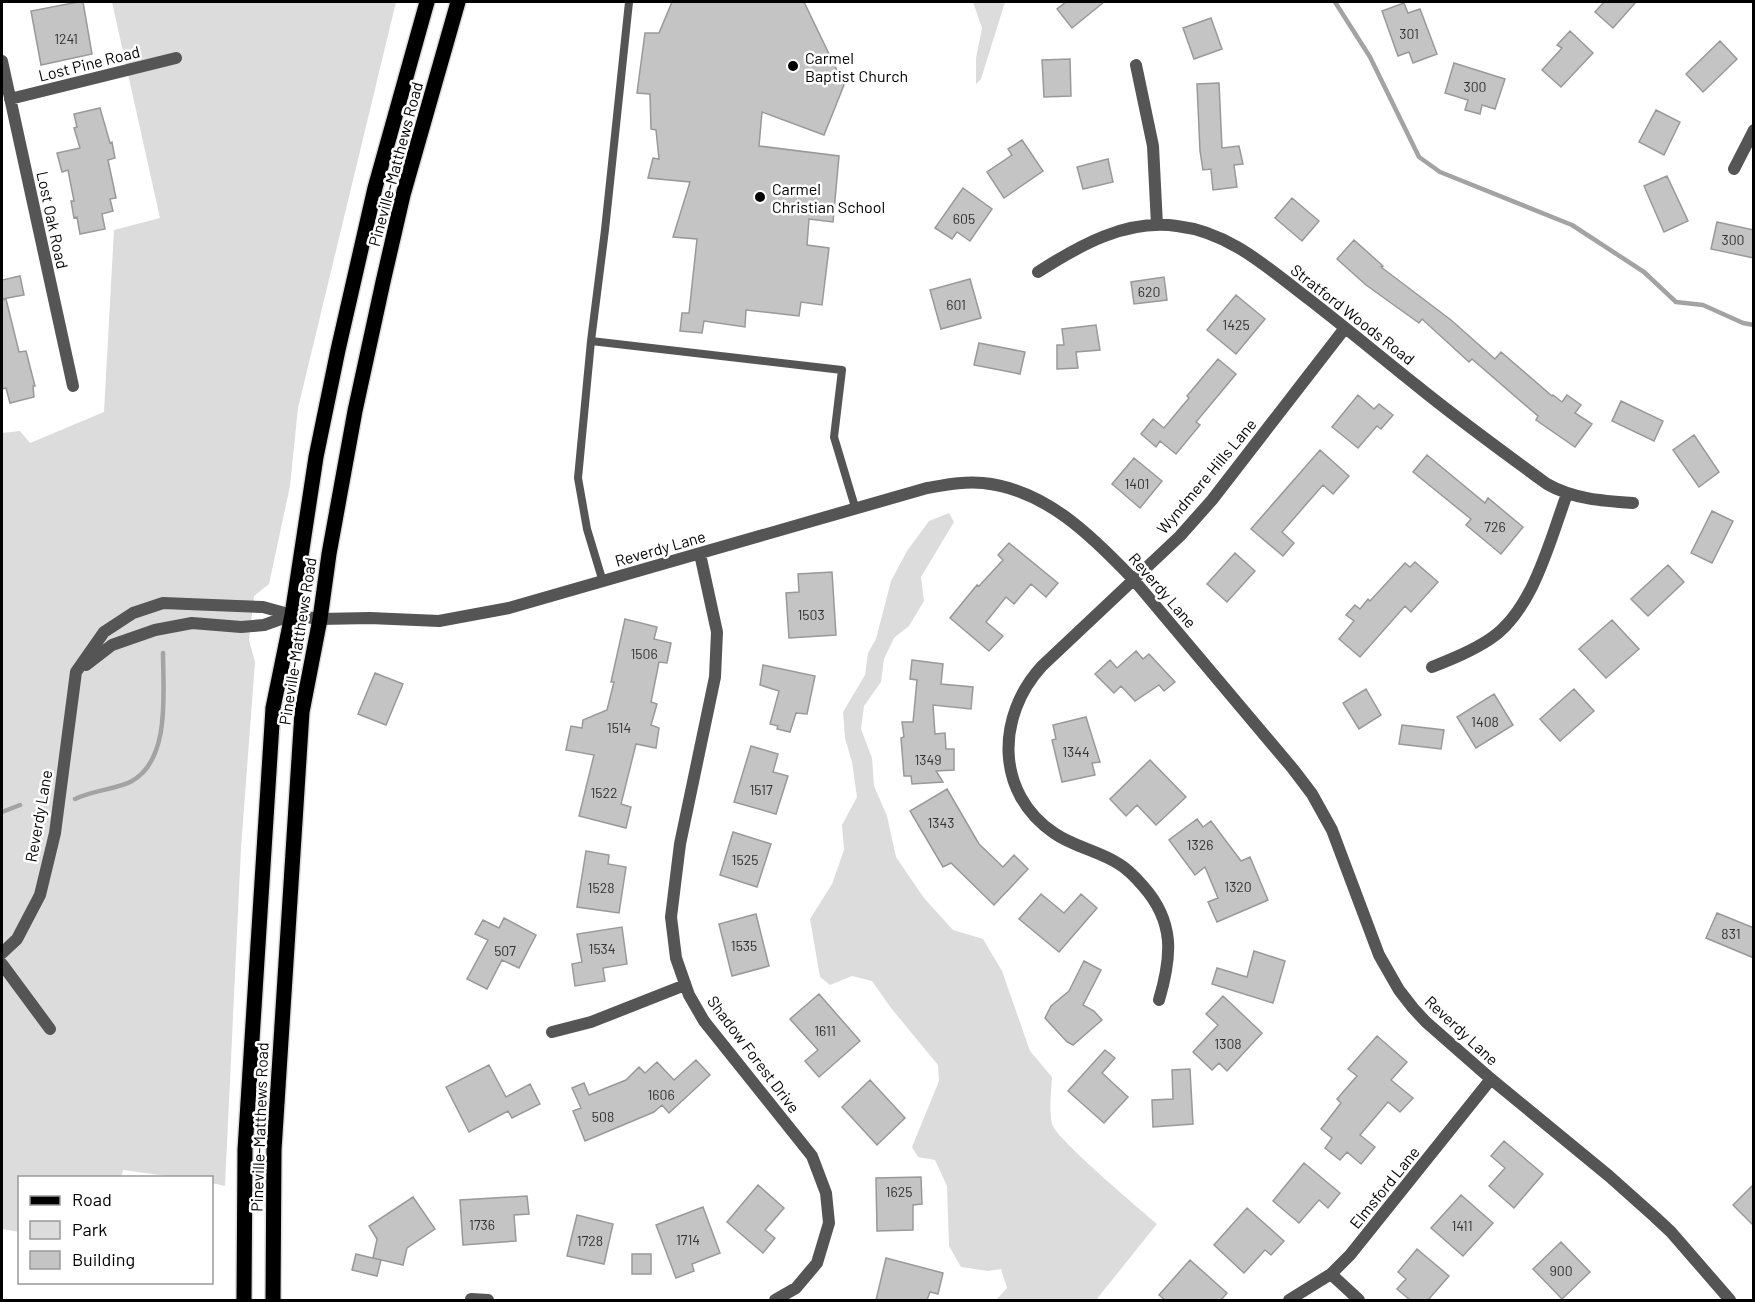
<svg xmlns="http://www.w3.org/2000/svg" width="1755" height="1302" font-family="Barlow,sans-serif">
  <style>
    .green { fill: #dcdcdc }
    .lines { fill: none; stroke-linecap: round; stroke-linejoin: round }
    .stream { stroke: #a3a3a3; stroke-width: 4.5 }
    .building { fill: #c4c4c4; stroke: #999; stroke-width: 1.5 }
    .primary-casing { stroke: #dbdbdb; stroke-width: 18 }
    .lane { stroke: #555; stroke-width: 8 }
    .street { stroke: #555; stroke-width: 12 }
    .primary { stroke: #000; stroke-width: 15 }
    .poi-dot { fill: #000; stroke: #fff; stroke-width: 2 }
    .labels { text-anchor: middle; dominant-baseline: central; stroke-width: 5; stroke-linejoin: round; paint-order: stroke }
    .number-label { font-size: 14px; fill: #313131 }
    .poi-label { font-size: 16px; fill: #000; stroke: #fff; text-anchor: start }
    .street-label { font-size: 16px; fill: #000; stroke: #fff }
  </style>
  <rect width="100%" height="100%" fill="#fff"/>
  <!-- green -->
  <path class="green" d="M112,2H396L298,408L290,486L269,584L254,596L249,640L255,662L241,848L225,1186L212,1183V1178L174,1177L123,1170L121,1177L20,1178L19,1232L2,1229V433L20,431L30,443L104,412L114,230L160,218Z
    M973,2H1005L981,79L976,84V58L982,28Z
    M949,513L954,522L921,577L924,601L909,626L894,638L884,659L881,682L864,706L861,729L872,758L874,786L887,816L896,857L924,898L953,930L983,939L1002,971L1030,1051L1052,1077C1051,1092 1049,1109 1052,1124C1056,1139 1140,1209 1157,1224L1096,1300H996L1007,1288L1001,1269L988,1271L961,1267L949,1246L947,1186L935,1160L918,1157L912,1147L939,1081L938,1065L891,1008L872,981L852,976L830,985L820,977L810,919L832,884L844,850L842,825L857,797L852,762L845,738L843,712L865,675L868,653L876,639L891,581L907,551L929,521Z"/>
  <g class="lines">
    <!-- stream -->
    <path class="stream" d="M1335,2L1370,57L1419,157L1440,172L1572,225L1644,272L1676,302L1703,305L1743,323L1754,325
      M75,799C93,790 118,789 132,781C171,759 163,691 163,653
      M2,812L20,805"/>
  </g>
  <!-- building -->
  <path class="building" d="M78,2H83L92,54L41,65L31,11Z
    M672,2H804L844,85L824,135L762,112L759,146L839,156L833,222L809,219L807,245L829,248L822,305L801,302L799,316L746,310L745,327L704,321L702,333L680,331L682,313H689L697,239L673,237L690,182L648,178L653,158L659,159L656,130L651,129L650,94L637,93L645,33H659Z
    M1066,2H1104L1072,28L1057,9Z
    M1604,2H1636L1613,28L1595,12Z
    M1404,3L1408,13L1420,9L1437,54L1413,63L1409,52L1398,56L1382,11Z
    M1211,18L1222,49L1194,59L1183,28Z
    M1570,31L1593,53L1561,87L1542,70L1562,48L1557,45Z
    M1720,41L1737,59L1703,92L1686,74Z
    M1070,59L1071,96L1044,97L1042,60Z
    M1454,63L1505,79L1495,109L1482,105L1480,114L1465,110L1468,100L1445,93Z
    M1219,83L1222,148L1239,146L1243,164L1234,165L1237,187L1213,190L1211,169L1203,170L1200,151L1197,84Z
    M100,108L110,143L112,142L115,158L108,160L116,198L110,199L113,211L102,214L105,229L80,234L77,217L74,218L71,201H74L68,170L62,172L57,153L80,148L74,128L77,127L74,114Z
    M1656,110L1680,122L1664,155L1639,142Z
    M1022,140L1043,171L1004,198L987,172L1012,155L1008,149Z
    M1108,159L1113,182L1083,189L1077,167Z
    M1667,176L1688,221L1664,232L1644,186Z
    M963,188L992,209L970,241L957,232L952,239L935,228Z
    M1292,198L1319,221L1302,241L1275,218Z
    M1717,222L1754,230V258L1711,249Z
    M1354,240L1383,266L1381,267L1451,320L1495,359L1501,352L1552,396L1553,395L1562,402L1567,395L1581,405L1575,413L1592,424L1575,447L1536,420L1538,416L1472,359L1469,362L1422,319L1419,323L1366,285L1337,259Z
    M20,276L24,295L2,299V280Z
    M1164,277L1167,300L1134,304L1131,282Z
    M970,279L981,318L941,329L930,290Z
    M1236,295L1265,319L1236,354L1207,330Z
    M6,299L19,352L26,351L35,386H33L34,397L10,403L6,388L2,389V300Z
    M1096,325L1100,350L1076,352L1078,368L1057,369V345H1064L1062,329Z
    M979,343L1025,352L1020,374L974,365Z
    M1218,359L1236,374L1196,422L1200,425L1176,454L1160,441L1156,447L1141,434L1153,419L1164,428L1189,398L1187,396Z
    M1358,395L1374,409L1379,404L1393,415L1381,429L1377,426L1358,448L1332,427Z
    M1621,401L1663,421L1654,441L1612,421Z
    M1694,435L1719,472L1699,487L1673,450Z
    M1320,450L1349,476L1333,494L1323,485L1282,532L1294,543L1283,556L1251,529Z
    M1427,455L1485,503L1488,498L1523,527L1501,554L1466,525L1471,519L1413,472Z
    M1134,458L1162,481L1140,508L1112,484Z
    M1712,511L1733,521L1712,563L1691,553Z
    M1009,543L1058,583L1046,597L1031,584L1014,604L1006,597L986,622L1003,636L989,651L950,618L977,585L979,586L1003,560L998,555Z
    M1235,553L1255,571L1227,602L1207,584Z
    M1415,562L1438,582L1411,612L1405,606L1360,657L1339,639L1354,621L1346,615L1355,605L1360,609L1368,599L1370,601L1405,563L1410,567Z
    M1668,565L1684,582L1648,616L1631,599Z
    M832,572L836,635L789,638L786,593L799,592L798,574Z
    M625,619L657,627L654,639L671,643L667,663L659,662L651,702L657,704L651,725L659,728L656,748L636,744L621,804L631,807L626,828L579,816L594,755L566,750L571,726L582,728L583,720L607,710L614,682H611Z
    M1612,620L1639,649L1606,678L1579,649Z
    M1136,651L1143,659L1149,654L1175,682L1164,691L1159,685L1135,701L1121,686L1114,693L1095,674L1110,660L1117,668Z
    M912,660L943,664L941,684L973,687L971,709L933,705L935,734L945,733L946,749H954V770L936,771L943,782L912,784L911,776H904L901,738L904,737L902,722H913L917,680L910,679Z
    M763,665L815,676L807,714L796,713L790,732L777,729L778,726L770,724L779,691L760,685Z
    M375,673L403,684L386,725L358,714Z
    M1366,689L1381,715L1359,729L1343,703Z
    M1574,689L1594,711L1560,741L1540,719Z
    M1494,694L1513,725L1476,748L1457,717Z
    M1086,717L1100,762L1092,763L1095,775L1062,782L1052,740L1056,739L1053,725Z
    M1402,725L1444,730L1441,749L1399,744Z
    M751,746L778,754L773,772L788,776L776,814L734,802Z
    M1150,760L1186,797L1156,825L1137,805L1126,816L1110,799Z
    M947,789L979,844L1003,867L1014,855L1028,869L994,905L951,863L943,867L910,811Z
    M1197,819L1203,827L1211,821L1241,861L1250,857L1268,900L1217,922L1208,902L1218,898L1205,867L1195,875L1169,840Z
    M733,832L771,844L757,887L720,875Z
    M586,851L609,855L608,864L626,867L619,913L577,907Z
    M1041,894L1064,913L1081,894L1097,908L1059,952L1019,919Z
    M1717,913L1754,928V958L1706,938Z
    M756,914L769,966L732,976L719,924Z
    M504,918L536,935L519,968L502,960L487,989L467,979L488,940L475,934L483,920L499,928Z
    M622,927L627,964L603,968L605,981L575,986L572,964L582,962L577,934Z
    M1254,951L1285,961L1273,1003L1212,984L1217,968L1247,977Z
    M1084,961L1101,970L1083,1005L1094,1011L1102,1020L1073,1045L1067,1042L1045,1018L1051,1006L1069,991Z
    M819,994L860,1041L819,1077L805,1061L818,1050L790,1019Z
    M1223,996L1262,1033L1227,1071L1219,1063L1212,1070L1193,1052L1218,1025L1206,1014Z
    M1377,1036L1407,1062L1391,1080L1413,1098L1400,1112L1388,1102L1360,1135L1375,1147L1361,1164L1347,1152L1340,1160L1325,1148L1332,1138L1321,1129L1341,1103L1337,1099L1357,1076L1348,1069Z
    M1105,1050L1115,1058L1102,1073L1128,1097L1104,1123L1068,1091Z
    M696,1060L710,1075L669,1113L662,1105L654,1112L585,1141L573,1111L581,1108L572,1088L584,1083L589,1095L626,1080L639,1067L645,1073L657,1062L674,1080Z
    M489,1065L506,1097L530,1084L540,1104L512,1118L508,1111L469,1132L446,1087Z
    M1190,1069L1193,1124L1153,1127L1152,1100L1173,1099L1172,1070Z
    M870,1080L905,1118L877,1145L842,1107Z
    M1504,1141L1543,1174L1514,1208L1489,1186L1505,1168L1491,1156Z
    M1304,1163L1340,1193L1328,1208L1319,1200L1299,1223L1273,1201Z
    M921,1177L922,1204L913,1205V1230L877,1231L876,1178Z
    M1754,1184V1226L1733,1205Z
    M758,1185L784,1208L765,1230L775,1238L763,1253L727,1222Z
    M1461,1195L1493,1223L1463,1256L1431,1228Z
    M527,1196L529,1214L514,1215L516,1241L463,1245L460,1200Z
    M413,1197L435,1229L407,1248L403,1265L373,1258L377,1239L369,1226Z
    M703,1207L720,1253L692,1264L694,1271L676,1278L656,1225Z
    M1247,1208L1284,1241L1271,1255L1265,1250L1244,1273L1214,1245Z
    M577,1215L613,1224L604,1264L567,1256Z
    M1561,1242L1590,1272L1562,1299L1533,1269Z
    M1417,1249L1449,1276L1428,1300H1410L1397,1289L1406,1279L1398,1272Z
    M356,1254L381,1260L377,1276L352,1270Z
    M632,1254H651V1274H632Z
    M886,1258L943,1273L938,1294L930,1292L927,1300H876Z
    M1190,1260L1227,1293L1221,1300H1165L1159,1295Z"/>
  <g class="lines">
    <!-- primary casing -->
    <g class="primary-casing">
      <path id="primary" d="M244,1300L245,1150L273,708L292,615L316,457L338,350L375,188L427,2
        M273,1300L274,1150L302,712L320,619L329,554L355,411L383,282L403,195L458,2"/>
    </g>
    <!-- lane -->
    <path class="lane" d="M591,341L842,370L834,437L855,507
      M603,582L587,529L578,478L591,341L605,230L629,2"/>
    <!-- street -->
    <path class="street" d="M2,61L73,386
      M1136,65L1153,146L1157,225
      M10,99L176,58
      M1734,169L1754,130
      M1038,272C1080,245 1126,219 1177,226C1230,232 1269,269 1310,300C1346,328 1381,357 1416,385C1459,420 1503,452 1547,484C1573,499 1603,501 1633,503
      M700,554L717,632L715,677L680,844L671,917L676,958L689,995L704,1021L812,1156L826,1193L829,1223L817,1263L796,1288L775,1300
      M86,665L112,645L155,630L192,623L241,627L264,625L292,615
      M1432,667C1452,659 1472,651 1490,639C1533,611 1550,540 1567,494
      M2,953L17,939L40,895L55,833L76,672L104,632L133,613L163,603L263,607L292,615L320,619L370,618L439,621L509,608L927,488C945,485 964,481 983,483C1045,489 1092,536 1133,579L1293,769L1312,794L1332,830L1379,955L1399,990L1413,1008L1426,1022L1491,1079L1609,1176L1655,1217L1671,1232L1730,1300
      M2,964L50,1029
      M1159,1000C1172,956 1175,922 1143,886C1136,878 1128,869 1119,864C1099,851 1074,847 1054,833C995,793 996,716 1042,666L1180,536L1212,500L1345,328
      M552,1032L591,1022L685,985
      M1331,1274L1359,1300
      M471,1299L488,1300
      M1289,1300L1331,1274L1350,1255L1491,1079"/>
    <!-- primary -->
    <use href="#primary" class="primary"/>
  </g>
  <!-- markers -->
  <g class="poi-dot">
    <circle cx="793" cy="66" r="6"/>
    <circle cx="760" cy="197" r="6"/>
  </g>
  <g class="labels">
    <!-- number labels -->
    <g class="number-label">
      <text x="1409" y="33">301</text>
      <text x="66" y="38">1241</text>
      <text x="1475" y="86">300</text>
      <text x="964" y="218">605</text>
      <text x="1733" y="239">300</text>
      <text x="1149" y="291">620</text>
      <text x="956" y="304">601</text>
      <text x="1236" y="324">1425</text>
      <text x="1137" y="483">1401</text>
      <text x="1495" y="526">726</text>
      <text x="811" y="614">1503</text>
      <text x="644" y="653">1506</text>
      <text x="1485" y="721">1408</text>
      <text x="619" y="727">1514</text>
      <text x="1076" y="751">1344</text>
      <text x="928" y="759">1349</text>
      <text x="761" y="789">1517</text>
      <text x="604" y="792">1522</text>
      <text x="941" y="822">1343</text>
      <text x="1200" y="844">1326</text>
      <text x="745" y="859">1525</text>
      <text x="1238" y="886">1320</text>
      <text x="601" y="887">1528</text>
      <text x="1731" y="933">831</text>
      <text x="744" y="945">1535</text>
      <text x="602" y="948">1534</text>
      <text x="505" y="950">507</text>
      <text x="825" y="1030">1611</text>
      <text x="1228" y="1043">1308</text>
      <text x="661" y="1094">1606</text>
      <text x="603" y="1116">508</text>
      <text x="899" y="1191">1625</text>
      <text x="482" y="1224">1736</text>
      <text x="1462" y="1225">1411</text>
      <text x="688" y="1239">1714</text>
      <text x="590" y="1240">1728</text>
      <text x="1561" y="1270">900</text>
    </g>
    <!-- poi labels -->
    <g class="poi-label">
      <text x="805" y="57">Carmel<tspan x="805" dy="18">Baptist Church</tspan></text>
      <text x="772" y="188">Carmel<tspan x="772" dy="18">Christian School</tspan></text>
    </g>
    <!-- street labels -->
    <g class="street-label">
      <text transform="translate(89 63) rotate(-14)">Lost Pine Road</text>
      <text transform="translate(395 164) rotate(-75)">Pineville-Matthews Road</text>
      <text transform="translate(53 220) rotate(78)">Lost Oak Road</text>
      <text transform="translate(1353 314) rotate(38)">Stratford Woods Road</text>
      <text transform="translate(1206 476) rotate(-50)">Wyndmere Hills Lane</text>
      <text transform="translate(660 548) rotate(-16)">Reverdy Lane</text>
      <text transform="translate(1163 590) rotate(49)">Reverdy Lane</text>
      <text transform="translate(297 641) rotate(-81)">Pineville-Matthews Road</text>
      <text transform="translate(38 816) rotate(-80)">Reverdy Lane</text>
      <text transform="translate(1462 1030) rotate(43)">Reverdy Lane</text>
      <text transform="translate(754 1054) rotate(53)">Shadow Forest Drive</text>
      <text transform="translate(259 1127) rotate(-88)">Pineville-Matthews Road</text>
      <text transform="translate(1384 1187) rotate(-51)">Elmsford Lane</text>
    </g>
  </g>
  <!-- border -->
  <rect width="1755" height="1302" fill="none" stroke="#000000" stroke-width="6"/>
  <!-- legend -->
  <rect x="18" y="1176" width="195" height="108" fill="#ffffff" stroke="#999999" stroke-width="1.5"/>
  <rect x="30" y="1196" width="30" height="9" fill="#000000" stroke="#999999" stroke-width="1.5"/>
  <text x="72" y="1206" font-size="18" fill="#000000">Road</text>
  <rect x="30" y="1221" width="30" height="18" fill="#dcdcdc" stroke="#999999" stroke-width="1.5"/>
  <text x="72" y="1236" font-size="18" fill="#000000">Park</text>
  <rect x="30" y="1251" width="30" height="18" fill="#c4c4c4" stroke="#999999" stroke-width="1.5"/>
  <text x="72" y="1266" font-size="18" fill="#000000">Building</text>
</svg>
